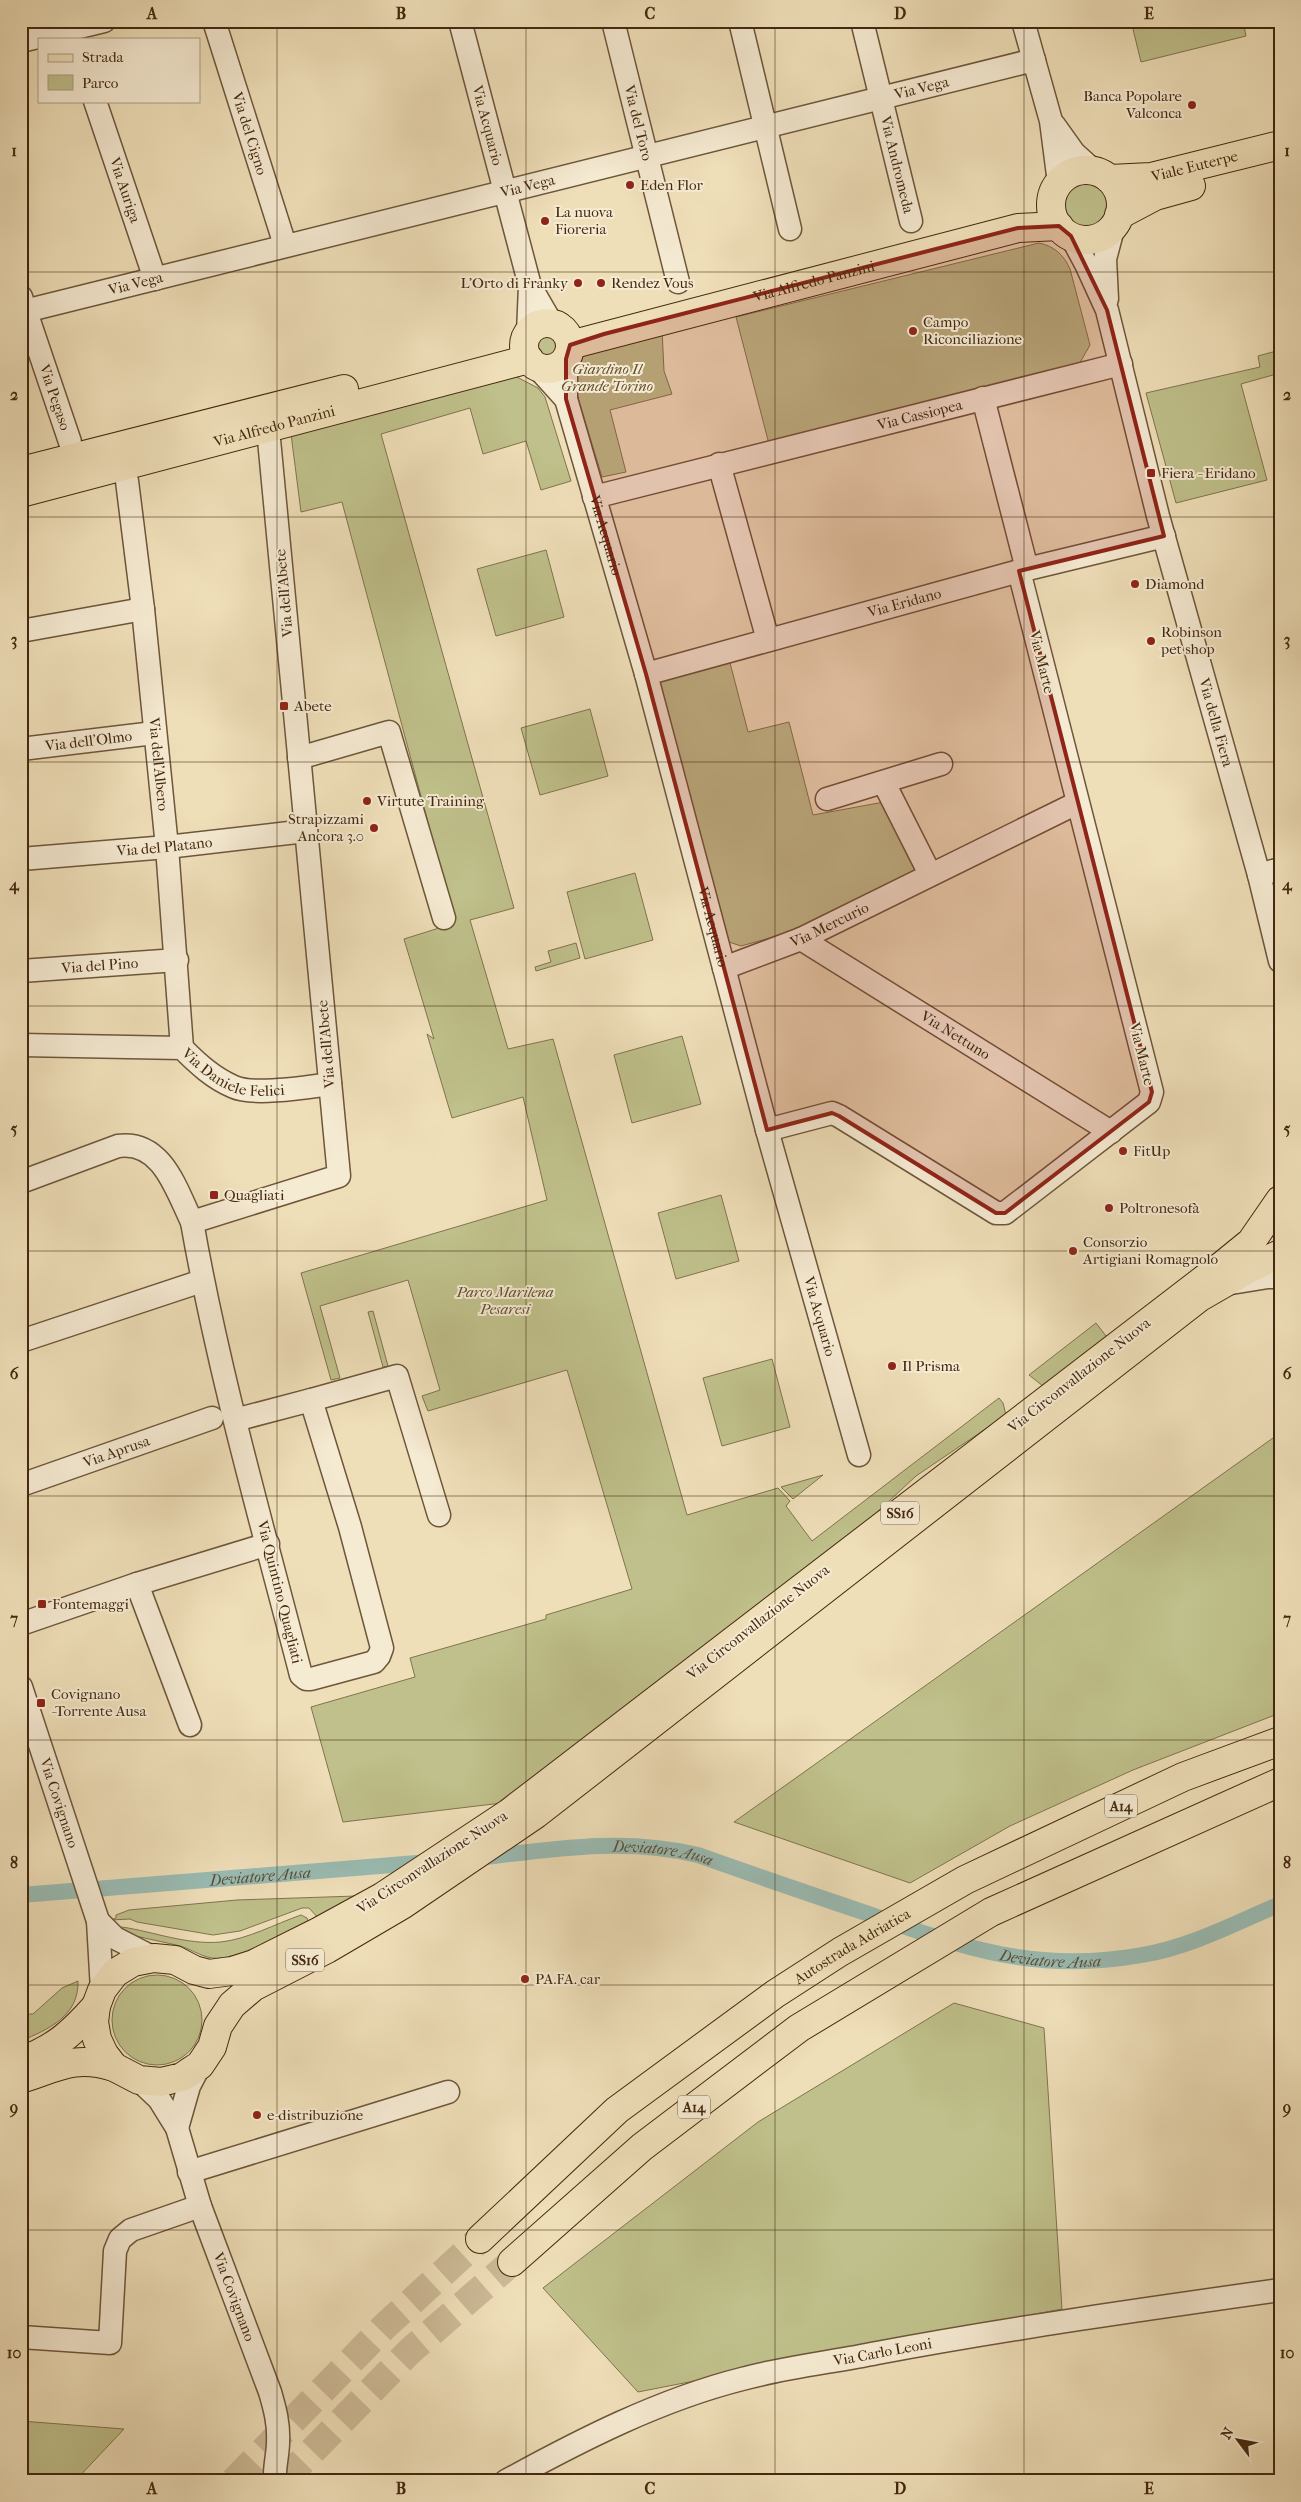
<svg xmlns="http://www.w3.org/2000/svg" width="1301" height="2502" font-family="'IM FELL French Canon',serif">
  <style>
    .green { fill: #bfc08b; stroke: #81744d }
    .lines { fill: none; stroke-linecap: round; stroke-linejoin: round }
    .canal { stroke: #9abcb4; stroke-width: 16 }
    .highway-tunnel { stroke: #cdba97; stroke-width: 28; stroke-dasharray: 28 14; stroke-linecap: butt }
    .minor-casing { stroke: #6e563a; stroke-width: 25 }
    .major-casing { stroke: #43280f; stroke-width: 30 }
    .highway-casing { stroke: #43280f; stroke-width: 30 }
    .minor { stroke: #f5ead2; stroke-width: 22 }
    .major { stroke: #efdfb9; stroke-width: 28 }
    .highway { stroke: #efdfb9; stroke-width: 28 }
    .marked { fill: #8f2418; fill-opacity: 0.2; stroke: #8f2418; stroke-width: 4; stroke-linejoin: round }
    .grid { fill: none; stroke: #43280f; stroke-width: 1; stroke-opacity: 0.55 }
    .poi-dot { fill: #8f2418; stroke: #f5ead2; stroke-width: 2 }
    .labels { text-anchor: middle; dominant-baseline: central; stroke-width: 4; stroke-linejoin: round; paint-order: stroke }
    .shield { fill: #f5ead2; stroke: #78624a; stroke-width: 1 }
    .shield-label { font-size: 14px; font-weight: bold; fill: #43280f }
    .street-label { font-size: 15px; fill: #43280f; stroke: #f5ead2 }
    .poi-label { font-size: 15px; fill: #43280f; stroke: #f5ead2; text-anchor: start }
    .park-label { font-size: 15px; font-style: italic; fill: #624e2e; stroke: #f5ead2 }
    .water-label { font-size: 16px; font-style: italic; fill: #594d38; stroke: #f5ead2 }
    .neatline { fill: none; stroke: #43280f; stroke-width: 2 }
    .grid-label { font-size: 16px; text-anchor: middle; font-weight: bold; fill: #43280f }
  </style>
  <rect width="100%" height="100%" fill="#efdfb9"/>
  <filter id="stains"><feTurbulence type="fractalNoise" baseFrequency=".004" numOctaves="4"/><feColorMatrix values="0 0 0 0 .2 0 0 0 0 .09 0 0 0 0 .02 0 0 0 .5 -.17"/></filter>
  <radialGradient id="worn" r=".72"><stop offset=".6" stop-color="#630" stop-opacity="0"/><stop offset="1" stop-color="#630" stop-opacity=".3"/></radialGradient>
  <!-- green -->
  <path class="green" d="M1131,21H1243L1246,36L1141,62Z
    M1063 205a23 23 0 1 1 46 0a23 23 0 1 1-46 0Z
    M1039,243C1054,246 1064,255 1070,269L1090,345L1078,366L769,444L736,317Z
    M662,329L664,371L672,394L610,410L626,472L602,477L573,381L575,364L580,355Z
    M535 346a13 13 0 1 1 26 0a13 13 0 1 1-26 0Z
    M1280,350V373L1241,384L1267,480L1176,503L1146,393L1260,367L1258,356Z
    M515,376L538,388L545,397L571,481L541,490L526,441L483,454L470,408L381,434L514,908L470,920L508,1049L553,1039L687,1515L778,1488L790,1501L786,1506L812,1541L999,1398L1003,1403L1006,1415L916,1476L873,1516L502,1803L343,1822L311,1707L415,1677L410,1658L546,1619V1615L632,1589L567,1370L428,1411L422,1396L440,1390L408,1280L320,1306L340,1378L331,1380L301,1273L547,1200L523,1097L452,1118L427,1034L434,1039L404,939L455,923L342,502L301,512L291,434Z
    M546,550L564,617L496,636L477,569Z
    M729,659L748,732L789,722L813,815L884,802L918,869L799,930L741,946L729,942L724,931L655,679Z
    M590,709L608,776L540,795L521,728Z
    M635,873L653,940L585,959L567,892Z
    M576,943L580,958L536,971L535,967L551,962L548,951Z
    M682,1036L701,1104L632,1123L614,1055Z
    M721,1195L739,1261L676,1279L658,1213Z
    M373,1311L388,1366L383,1367L368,1312Z
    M1096,1323L1106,1336L1100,1343L1043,1386L1029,1375Z
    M772,1359L790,1427L722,1446L703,1378Z
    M1280,1433V1713L1133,1770L1010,1826L910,1883L734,1822Z
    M823,1475L793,1499L781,1487Z
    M356,1896L319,1919L309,1908H302L240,1931L213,1935L137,1922L130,1919L111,1920L116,1918V1915L129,1910L237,1900Z
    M301,1915L307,1918L309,1923C287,1933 236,1961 212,1958C199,1956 188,1947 176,1945C155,1940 136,1937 116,1930L122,1927C155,1932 186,1945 221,1942C248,1939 275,1924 301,1915Z
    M112 2020a45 45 0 1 1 90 0a45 45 0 1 1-90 0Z
    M78,1981C79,2016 49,2029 21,2041V2025L27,2014H33L62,1988Z
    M954,2003L1044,2028L1062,2309L638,2392L543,2288L758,2122Z
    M21,2421L124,2429L75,2481H21Z"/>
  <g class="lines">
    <!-- canal -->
    <g class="canal">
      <path id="s1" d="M478,1858C553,1849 624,1837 698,1855C754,1875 810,1894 866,1913C964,1948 1036,1974 1142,1955C1190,1947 1236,1923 1280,1904"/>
      <path id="s2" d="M21,1895L429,1862"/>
    </g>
    <!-- highway-tunnel -->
    <path class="highway-tunnel" d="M234,2481L385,2326L480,2239
      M283,2481L410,2351L512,2262"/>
    <!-- minor casing -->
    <g class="minor-casing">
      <g id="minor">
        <path id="s3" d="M214,21L285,245"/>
        <path id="s4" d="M460,21L530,286L552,324"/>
        <path id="s5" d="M613,21L678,282"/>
        <path d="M740,21L790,229"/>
        <path id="s6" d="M862,21L911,221"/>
        <path d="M1023,21L1051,121L1059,183"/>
        <path d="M21,41L104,21"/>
        <path id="s7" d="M95,101L155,279"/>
        <path d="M1054,125L1074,153L1094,171"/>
        <path id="s8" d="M1071,236L1086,264L1107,310L1158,516L1259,875L1280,961"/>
        <path id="s9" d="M21,297L70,442"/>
        <path d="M1107,299L1105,259L1114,225"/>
        <path id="s10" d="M21,312L1034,60"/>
        <path d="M528,333L530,286"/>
        <path id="s11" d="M566,359V399L646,674L767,1130L859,1455"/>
        <path d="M537,367L566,399"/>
        <path d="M983,398L1027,569"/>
        <path d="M719,464L768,640"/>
        <path id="s12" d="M127,481L143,609L167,847L182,1048"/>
        <path id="s13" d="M594,497L1121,364"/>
        <path d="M21,631L143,609"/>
        <path id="s14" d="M646,674L1019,571L1164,536"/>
        <path id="s15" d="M21,749L154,733"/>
        <path d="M299,758L389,732L444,918"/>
        <path d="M884,783L930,874"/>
        <path d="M827,799L941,764"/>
        <path id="s16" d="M21,859L167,847L306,831"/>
        <path d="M1259,875L1280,869"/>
        <path id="s17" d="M801,939L1111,1132"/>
        <path id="s18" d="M724,968L801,939L1077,803"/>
        <path id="s19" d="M21,971L177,960"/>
        <path id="s20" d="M21,1045L182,1048C198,1064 213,1078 234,1087C254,1096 308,1087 330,1084"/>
        <path d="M767,1130L832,1113L839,1116L996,1213H1005L1149,1102L1152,1092L1019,571"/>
        <path d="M21,1182L118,1146C162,1140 176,1189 192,1222"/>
        <path d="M1231,1283L1268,1277H1280"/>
        <path d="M21,1341L202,1281"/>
        <path d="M311,1400L397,1376L439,1515"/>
        <path d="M235,1420L311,1400L350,1527L382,1648L379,1656L374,1662L311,1679H306L301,1675C262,1524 219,1375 192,1222L339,1176L268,429"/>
        <path id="s21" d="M21,1485L212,1418"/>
        <path d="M137,1584L190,1725"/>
        <path d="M21,1624L137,1584L268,1544"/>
        <path id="s22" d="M21,1687L98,1921L102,1990"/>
        <path d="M98,1921L115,1938L154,1958"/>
        <path id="s23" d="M139,2080L159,2099L177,2128L200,2206L270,2392C275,2409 279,2424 278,2442C278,2455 274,2467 275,2481"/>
        <path d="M177,2128L189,2086L200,2065"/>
        <path d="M189,2172L448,2092"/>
        <path d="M21,2337L110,2343L115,2251L120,2239L131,2230L200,2206"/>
        <path id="s24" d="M506,2481C581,2440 659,2400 742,2379C786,2367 833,2362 877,2353C1011,2328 1145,2309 1280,2290"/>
      </g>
    </g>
    <!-- major casing -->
    <g class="major-casing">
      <g id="major">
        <circle cx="1086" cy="205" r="35"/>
        <path id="s25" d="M1110,179L1151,177L1280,145"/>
        <path d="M1119,215L1155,196L1191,186"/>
        <circle cx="547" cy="346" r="23"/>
        <path id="s26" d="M570,345L1018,228L1059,226"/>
        <path d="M21,471L344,389"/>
        <path id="s27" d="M21,493L529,359"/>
        <path d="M1280,1200L1251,1242L1224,1264L509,1813L382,1897L318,1932L254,1964L232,1971L209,1974L194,1970L175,1960L154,1958L133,1962L115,1973L102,1990L96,2006L94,2022L97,2039L104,2054L114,2067L139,2080L161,2082L182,2077L200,2065L212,2047L218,2026L232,2005L253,1987L327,1949L402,1905L536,1814L1200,1297L1252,1267L1280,1254"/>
        <path d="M21,2061C56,2048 72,2033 96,2006"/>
        <path d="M21,2079C58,2067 75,2055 114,2067"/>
      </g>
    </g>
    <!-- highway casing -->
    <g class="highway-casing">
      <g id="highway">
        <path id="s28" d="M480,2239L617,2110L775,1994L840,1952L965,1880L1183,1777L1280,1741"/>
        <path d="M512,2262L642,2147L799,2028L991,1912L1280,1782"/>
      </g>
    </g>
    <!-- minor -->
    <use href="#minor" class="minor"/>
    <!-- major -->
    <use href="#major" class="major"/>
    <!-- highway -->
    <use href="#highway" class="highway"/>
  </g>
  <!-- marked area -->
  <path class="marked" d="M1059,226L1071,236L1107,310L1164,536L1019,571L1152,1092L1149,1102L1005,1213H996L839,1116L832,1113L767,1130L646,674L566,399V359L570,345L604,334L1018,228Z"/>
  <!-- grid -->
  <path class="grid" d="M277,21V2481M526,21V2481M775,21V2481M1024,21V2481M21,272H1280M21,517H1280M21,762H1280M21,1006H1280M21,1251H1280M21,1496H1280M21,1740H1280M21,1985H1280M21,2230H1280"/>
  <!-- markers -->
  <g class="poi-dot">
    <circle cx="1192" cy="105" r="5"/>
    <circle cx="630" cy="185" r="5"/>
    <circle cx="545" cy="221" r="5"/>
    <circle cx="578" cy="283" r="5"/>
    <circle cx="601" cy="283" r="5"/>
    <circle cx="913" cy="331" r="5"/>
    <rect x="1146" y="468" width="10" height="10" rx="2.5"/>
    <circle cx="1135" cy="584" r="5"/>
    <circle cx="1151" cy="641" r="5"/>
    <rect x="279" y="701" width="10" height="10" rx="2.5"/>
    <circle cx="367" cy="801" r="5"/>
    <circle cx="374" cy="828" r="5"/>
    <circle cx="1123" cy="1151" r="5"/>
    <rect x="209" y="1190" width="10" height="10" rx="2.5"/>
    <circle cx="1109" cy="1208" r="5"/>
    <circle cx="1073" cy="1251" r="5"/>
    <circle cx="892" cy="1366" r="5"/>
    <rect x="37" y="1599" width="10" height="10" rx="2.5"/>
    <rect x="36" y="1698" width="10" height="10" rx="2.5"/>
    <circle cx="525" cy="1979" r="5"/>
    <circle cx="257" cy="2115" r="5"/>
  </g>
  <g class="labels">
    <!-- shield labels -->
    <g class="shield">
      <rect x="881" y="1501.5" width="38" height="23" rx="4"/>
      <rect x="1105" y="1794.5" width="32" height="23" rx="4"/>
      <rect x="286" y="1948.5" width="38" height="23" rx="4"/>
      <rect x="678" y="2095.5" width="32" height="23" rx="4"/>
    </g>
    <g class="shield-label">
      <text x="900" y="1513">SS16</text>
      <text x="1121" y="1806">A14</text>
      <text x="305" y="1960">SS16</text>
      <text x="694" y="2107">A14</text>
    </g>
    <!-- street labels -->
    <g class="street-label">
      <text stroke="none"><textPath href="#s10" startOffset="928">Via Vega</textPath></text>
      <text stroke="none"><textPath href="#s5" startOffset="105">Via del Toro</textPath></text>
      <text stroke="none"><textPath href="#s4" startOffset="108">Via Acquario</textPath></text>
      <text stroke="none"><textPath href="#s3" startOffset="118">Via del Cigno</textPath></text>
      <text stroke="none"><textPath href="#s6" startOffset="148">Via Andromeda</textPath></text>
      <text stroke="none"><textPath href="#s25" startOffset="86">Viale Euterpe</textPath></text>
      <text stroke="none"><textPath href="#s10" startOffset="522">Via Vega</textPath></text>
      <text stroke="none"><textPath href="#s7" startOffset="94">Via Auriga</textPath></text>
      <text stroke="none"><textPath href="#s26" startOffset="252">Via Alfredo Panzini</textPath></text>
      <text stroke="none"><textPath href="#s10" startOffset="118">Via Vega</textPath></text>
      <text stroke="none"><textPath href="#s9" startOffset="106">Via Pegaso</textPath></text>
      <text stroke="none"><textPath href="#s13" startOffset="336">Via Cassiopea</textPath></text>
      <text stroke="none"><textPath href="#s27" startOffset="262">Via Alfredo Panzini</textPath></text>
      <text stroke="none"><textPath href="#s11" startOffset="182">Via Acquario</textPath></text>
      <text transform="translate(284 593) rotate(-95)">Via dell'Abete</text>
      <text stroke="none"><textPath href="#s14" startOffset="268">Via Eridano</textPath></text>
      <text transform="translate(1042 662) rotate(76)">Via Marte</text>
      <text stroke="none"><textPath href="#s8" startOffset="509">Via della Fiera</textPath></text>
      <text stroke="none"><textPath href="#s15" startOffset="68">Via dell'Olmo</textPath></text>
      <text stroke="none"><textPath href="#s12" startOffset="285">Via dell'Albero</textPath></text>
      <text stroke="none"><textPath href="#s16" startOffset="144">Via del Platano</textPath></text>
      <text stroke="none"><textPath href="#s18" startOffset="114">Via Mercurio</textPath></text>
      <text stroke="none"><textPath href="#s11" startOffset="588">Via Acquario</textPath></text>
      <text stroke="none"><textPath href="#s19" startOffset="79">Via del Pino</textPath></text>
      <text stroke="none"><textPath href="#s17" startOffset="182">Via Nettuno</textPath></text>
      <text transform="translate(326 1044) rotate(-95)">Via dell'Abete</text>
      <text transform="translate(1142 1054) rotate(76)">Via Marte</text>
      <text stroke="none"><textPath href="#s20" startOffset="221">Via Daniele Felici</textPath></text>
      <text stroke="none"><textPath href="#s11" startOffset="992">Via Acquario</textPath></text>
      <text transform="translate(1079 1375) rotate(-38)">Via Circonvallazione Nuova</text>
      <text stroke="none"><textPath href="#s21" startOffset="101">Via Aprusa</textPath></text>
      <text transform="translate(280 1592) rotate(76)">Via Quintino Quagliati</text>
      <text transform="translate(758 1622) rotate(-38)">Via Circonvallazione Nuova</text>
      <text stroke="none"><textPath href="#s22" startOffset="122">Via Covignano</textPath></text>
      <text transform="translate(432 1862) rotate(-33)">Via Circonvallazione Nuova</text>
      <text stroke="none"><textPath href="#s28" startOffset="475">Autostrada Adriatica</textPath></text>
      <text stroke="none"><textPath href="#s23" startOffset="240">Via Covignano</textPath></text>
      <text stroke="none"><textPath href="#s24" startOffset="401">Via Carlo Leoni</textPath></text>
    </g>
    <!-- poi labels -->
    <g class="poi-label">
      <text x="1182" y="96" text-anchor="end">Banca Popolare<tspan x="1182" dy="17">Valconca</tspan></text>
      <text x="640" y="185">Eden Flor</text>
      <text x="555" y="212">La nuova<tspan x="555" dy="17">Fioreria</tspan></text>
      <text x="568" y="283" text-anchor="end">L'Orto di Franky</text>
      <text x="611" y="283">Rendez Vous</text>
      <text x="923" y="322">Campo<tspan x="923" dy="17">Riconciliazione</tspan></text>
      <text x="1161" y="473">Fiera - Eridano</text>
      <text x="1145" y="584">Diamond</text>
      <text x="1161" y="632">Robinson<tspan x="1161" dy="17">pet shop</tspan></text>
      <text x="294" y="706">Abete</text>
      <text x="377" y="801">Virtute Training</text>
      <text x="364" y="819" text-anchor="end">Strapizzami<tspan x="364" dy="17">Ancora 3.0</tspan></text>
      <text x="1133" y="1151">FitUp</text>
      <text x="224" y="1195">Quagliati</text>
      <text x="1119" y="1208">Poltronesofà</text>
      <text x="1083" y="1242">Consorzio<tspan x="1083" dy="17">Artigiani Romagnolo</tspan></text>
      <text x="902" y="1366">Il Prisma</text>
      <text x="52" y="1604">Fontemaggi</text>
      <text x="51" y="1694">Covignano<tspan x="51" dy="17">-Torrente Ausa</tspan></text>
      <text x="535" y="1979">PA.FA. car</text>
      <text x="267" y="2115">e-distribuzione</text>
    </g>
    <!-- park labels -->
    <g class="park-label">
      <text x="607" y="369">Giardino Il<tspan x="607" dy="17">Grande Torino</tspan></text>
      <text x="505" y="1292">Parco Marilena<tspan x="505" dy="17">Pesaresi</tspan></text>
    </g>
    <!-- water labels -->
    <g class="water-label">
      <text stroke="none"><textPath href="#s1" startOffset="186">Deviatore Ausa</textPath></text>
      <text stroke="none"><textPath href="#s2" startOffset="240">Deviatore Ausa</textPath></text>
      <text stroke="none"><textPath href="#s1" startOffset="590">Deviatore Ausa</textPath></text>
    </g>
  </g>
  <!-- margin -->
  <rect width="1301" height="2502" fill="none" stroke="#efdfb9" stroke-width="55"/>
  <!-- legend -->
  <rect x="38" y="38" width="162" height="65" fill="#f5ead2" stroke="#ae9c84"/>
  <rect x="48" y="54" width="25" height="8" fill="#efdfb9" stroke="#ae9c84"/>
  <text x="82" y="62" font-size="15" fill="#43280f">Strada</text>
  <rect x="48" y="75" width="25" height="15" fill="#bfc08b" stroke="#ae9c84"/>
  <text x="82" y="88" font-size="15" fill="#43280f">Parco</text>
  <!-- north arrow -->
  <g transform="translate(1238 2440) rotate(302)" stroke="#f5ead2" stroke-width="4" paint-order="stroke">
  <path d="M0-4L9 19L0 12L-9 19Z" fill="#43280f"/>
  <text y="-8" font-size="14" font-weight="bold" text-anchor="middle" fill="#43280f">N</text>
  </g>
  <rect x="28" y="28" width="1246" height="2446" class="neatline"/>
  <g class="grid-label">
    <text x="152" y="19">A</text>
    <text x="401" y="19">B</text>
    <text x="650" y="19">C</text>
    <text x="900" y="19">D</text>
    <text x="1149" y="19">E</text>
    <text x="14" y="156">1</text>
    <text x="1287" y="156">1</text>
    <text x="14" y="400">2</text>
    <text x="1287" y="400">2</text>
    <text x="14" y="645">3</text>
    <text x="1287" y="645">3</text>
    <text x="14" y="890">4</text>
    <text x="1287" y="890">4</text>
    <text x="14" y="1134">5</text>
    <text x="1287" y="1134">5</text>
    <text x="14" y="1379">6</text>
    <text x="1287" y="1379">6</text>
    <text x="14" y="1624">7</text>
    <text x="1287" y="1624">7</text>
    <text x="14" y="1868">8</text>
    <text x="1287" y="1868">8</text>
    <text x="14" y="2113">9</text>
    <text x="1287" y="2113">9</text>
    <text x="14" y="2358">10</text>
    <text x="1287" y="2358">10</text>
    <text x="152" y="2494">A</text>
    <text x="401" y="2494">B</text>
    <text x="650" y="2494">C</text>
    <text x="900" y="2494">D</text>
    <text x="1149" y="2494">E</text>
  </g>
  <rect width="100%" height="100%" filter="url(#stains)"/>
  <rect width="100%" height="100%" fill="url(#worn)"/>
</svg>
